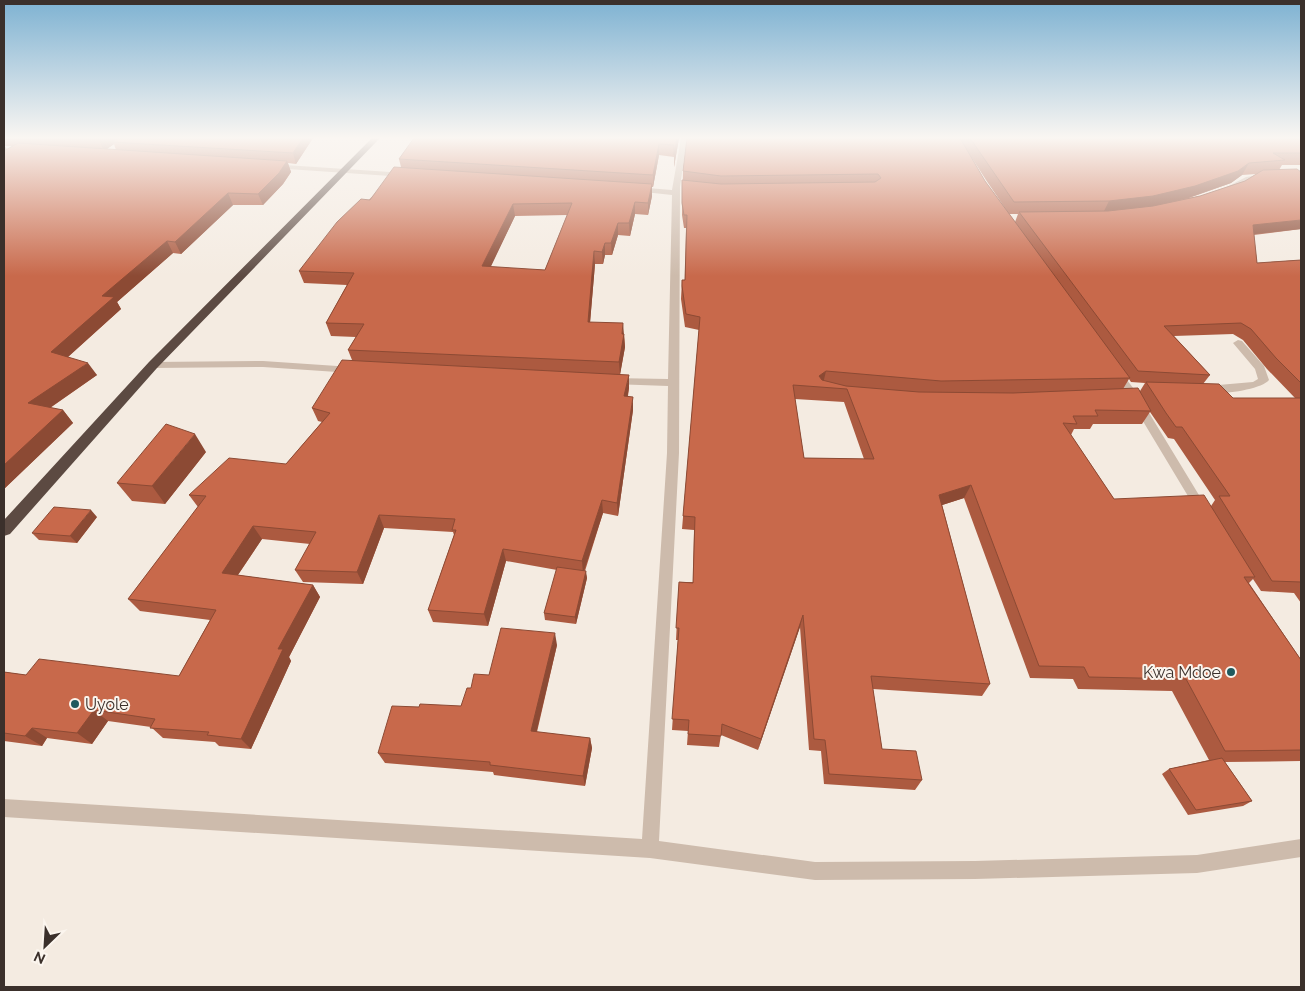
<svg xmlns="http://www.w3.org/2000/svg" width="1305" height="991" font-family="Raleway,sans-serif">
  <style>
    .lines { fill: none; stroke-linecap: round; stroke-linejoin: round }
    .street { fill: #cdbbac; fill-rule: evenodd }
    .highway { fill: #5c4a42; fill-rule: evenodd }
    .wall { fill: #ac5a40; fill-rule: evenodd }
    .shaded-wall { fill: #8c4a34 }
    .building { fill: #c8694b; stroke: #8c4a34; fill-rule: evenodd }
    .poi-dot { fill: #1f5a5e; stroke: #fbf5ee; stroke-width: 2 }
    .labels { text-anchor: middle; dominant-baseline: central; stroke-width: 4; stroke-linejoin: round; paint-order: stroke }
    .near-poi-label { font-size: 16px; fill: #3b302b; stroke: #fbf5ee; text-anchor: end }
  </style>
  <rect width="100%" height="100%" fill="#f4ebe1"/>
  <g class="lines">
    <!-- street -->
    <path class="street" d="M681,138H687L680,187L679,453L659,841L815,862L975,861L1197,855L1301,839V857L1197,873L975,879L815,880L650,858L4,817V799L642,839L667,453L668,386L612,384L607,381L612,378L668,379L672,195L635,191L631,189L635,187L672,190Z
      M270,164L405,173L409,175L405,177L273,168H270Z
      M1266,174L1270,176L1269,178L1252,180L1230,191L1223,189L1246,177Z
      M1238,340L1242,341L1264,366L1269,380C1261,390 1216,396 1203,392L1202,390L1203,388L1207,386L1253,382L1258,379L1255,369L1233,343Z
      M263,361L352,367L357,370L352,373L263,367L153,368L148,365L153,362Z
      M1116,370L1120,371L1137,393L1205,505L1207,508L1205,511H1197L1129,398L1111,373Z"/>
    <!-- highway -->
    <path class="highway" d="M372,138H380L157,368L10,534L4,536V520L149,362Z"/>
  </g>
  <!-- wall -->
  <path class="wall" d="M4,138H313L296,164L288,163L291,172L283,184L263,205H233L181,254L173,253L117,302L121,309L68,357L97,375L50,408L63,410L73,423L4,489ZM114,144L116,150L107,149ZM4,146H13L7,149Z
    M414,138H679L674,167V157L659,155L653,187H652V196L648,215L635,214L630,236L618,235L612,255H605L603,264H595L590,322L624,334L625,347L620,374L629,388L628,396L633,410L618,516L603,513L585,571L587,578L576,624L545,620L544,613L557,570L506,561L488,626L433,622L428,610L454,535L453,532L384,528L363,584L303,582L295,570L310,544L262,539L238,575L313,585L320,597L289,657L291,661L251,749L219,746L215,742L163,738L151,727L108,721L92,744L47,738L42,746L4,741V672L26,675L179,676L210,620L140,611L128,599L198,507L189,495L286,464L322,422L318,421L312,408L352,360L348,350L356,337L331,336L326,323L347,285L304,283L299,271L401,167L399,159ZM567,215L545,270L490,267L515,216Z
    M687,138H1301V165H1282L1279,170L1301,172V229L1254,235L1257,263L1301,260V603L1294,593L1261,591L1253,579L1249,583L1301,660V761L1225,762L1252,801L1243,806L1188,815L1162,774L1169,769L1209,760L1172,691L1078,689L1073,679L1030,678L964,498L942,505L990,684L982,696L873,689L882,749L922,780L915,790L824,784L821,751L809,750L800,627L758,750L721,735L719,747L687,745L688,731L672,730L678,640H676L679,582H693L694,530L682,529L699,330L685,327L681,299L682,280H685L686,228H684L682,215L683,171ZM970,155L986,180L1007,211L985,181ZM1256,174L1245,181L1200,196L1189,198L1231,183L1242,175ZM1009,214H1018L1015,222ZM1233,334L1243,340L1267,369L1295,398H1233L1203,384L1210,375L1174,336ZM1129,379L1131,382L1145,383L1140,391L1123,389ZM795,399L844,402L864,459L804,458ZM1150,412L1168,438L1174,439L1215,500L1211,506L1114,499L1071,435L1074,429H1090L1093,424H1142Z
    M206,452L165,504L132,501L117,483Z
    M97,517L77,543L39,540L32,533Z
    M557,645L537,732L590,738L592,748L585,786L494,775L493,772L385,763L378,753L419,707L461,706L471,688Z"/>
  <!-- shaded-wall -->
  <path class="shaded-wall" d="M103,138H123L112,142L114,144L104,151L99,140Z
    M303,138H313L296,164L293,153Z
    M677,138H679L674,167V155Z
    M659,144V155L653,187V175Z
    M4,145L9,153L4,158Z
    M287,161L291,172L283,184L263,205L258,194Z
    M1249,163L1242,175L1231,183L1188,198L1147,208L1103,213L1109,201Z
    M652,184V196L648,215V203Z
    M228,193L233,205L181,254L175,242Z
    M635,202V214L630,236L629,223Z
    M513,204L515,216L485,279L482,266Z
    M1301,220V229L1246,235L1253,225Z
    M618,223V235L612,255L611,243Z
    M167,241L173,253L117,302L121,309L60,364L51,352L102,296Z
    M605,243V255L603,264L602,252Z
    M594,251L595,264L589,335L588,322Z
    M623,323L625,347L620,375L619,362Z
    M88,363L97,375L38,416L28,403Z
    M826,371L823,384L819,376Z
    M629,375V388L625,409L624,396Z
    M633,397V410L618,516L617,503Z
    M63,410L73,423L4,489V465Z
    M195,434L206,452L165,504L152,486Z
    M971,485L964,498L933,508L939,495Z
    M602,500L603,513L583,574L582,561Z
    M91,510L97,517L77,543L70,536Z
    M379,515L384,528L363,584L357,572Z
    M253,526L262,539L231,585L222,573Z
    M503,549L506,561L488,626L484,614Z
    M586,571L587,578L576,624L575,617Z
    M313,585L320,597L289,657L291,661L251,749L241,739L278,649Z
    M803,615L800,627L758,750L761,739Z
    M555,633L557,645L534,742L531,731Z
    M94,710L108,721L92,744L77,733Z
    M32,728L47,738L42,746L25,736Z
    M590,738L592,748L585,786L583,776Z"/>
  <!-- building -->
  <path class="building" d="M47,138H103L99,140Z
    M118,138H303L293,153L112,142Z
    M414,138H677L674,155V145L659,144L653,175L399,159Z
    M687,138H960L985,181L1130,378L941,381L826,371L819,376L822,380L846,386L919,392L1013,393L1138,388L1151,411L1095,410L1098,416H1073L1077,424L1063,423L1114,499L1204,495L1255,577H1244L1301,660V750L1225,751L1186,679L1089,677L1084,667L1039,666L971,485L939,495L990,684L871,676L882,749L916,751L922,780L829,774L825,740L814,739L803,615L761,739L722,724L721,736L688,734L689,720L672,719L679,628H676L679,582L693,583L695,517L683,516L700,317L686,314L682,286V280H685L687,215H684L682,203V180L721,184L875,182L881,178L878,174L721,176L683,171ZM793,385L847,389L874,459L804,458Z
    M970,138H1301V153H1273L1285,160L1249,163L1238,171L1195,186L1153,196L1109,201L1014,202Z
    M18,143L287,161L279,173L258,194L228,193L175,242L167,241L102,296L114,297L51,352L88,363L28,403L63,410L4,465V151Z
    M394,167L652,184L648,203L635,202L629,223H618L611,243H605L602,252L594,251L588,322L623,323L622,334H624L619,362L348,350L364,324L326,323L354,273L299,271L337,222L361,199L370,200ZM572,203L545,270L482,266L513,204Z
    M1297,169L1301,172V220L1253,225L1257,263L1301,260V383L1276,358L1251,329L1241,323L1164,326L1210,375L1138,371L1019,212L1108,211L1153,206L1200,196L1245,181L1263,170Z
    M342,360L629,375L624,396L633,397L617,503L602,500L582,561L503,549L484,614L428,610L456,530H452L455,519L379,515L357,572L295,570L316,532L253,526L222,573L313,585L278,649H283L241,739L207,735L209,732L150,728L155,719L94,710L77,733L32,728L25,736L4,733V672L26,675L39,659L179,676L216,610L128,599L206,496L189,495L229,458L286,464L330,413L312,408Z
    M1146,382L1219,384L1233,398H1301V582L1272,581L1219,496H1230L1182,427H1176L1166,413Z
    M166,424L195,434L152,486L117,483Z
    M54,507L91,510L70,536L32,533Z
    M557,567L586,571L575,617L544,613Z
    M501,628L555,633L531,731L590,738L583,776L490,765V762L378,753L392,706L419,707L420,704L461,706L467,688H471L474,674L489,675Z
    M1222,758L1252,801L1196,810L1169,769Z"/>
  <!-- sky -->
  <linearGradient id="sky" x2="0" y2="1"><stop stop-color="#7eb2d2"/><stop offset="0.5" stop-color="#faf6f2"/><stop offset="1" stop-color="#faf6f2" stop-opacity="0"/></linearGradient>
  <rect width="1305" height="276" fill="url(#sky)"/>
  <!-- markers -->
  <g class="poi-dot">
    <circle cx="1231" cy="672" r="5"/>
    <circle cx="75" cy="704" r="5"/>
  </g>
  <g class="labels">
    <!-- near-poi labels -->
    <g class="near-poi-label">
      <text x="1221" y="672">Kwa Mdoe</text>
      <text x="85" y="704" text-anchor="start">Uyole</text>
    </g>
  </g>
  <!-- border -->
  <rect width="1305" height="991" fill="none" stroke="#3b302b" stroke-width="10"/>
  <!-- north arrow -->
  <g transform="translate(45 946) rotate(205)" stroke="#fbf5ee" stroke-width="4" paint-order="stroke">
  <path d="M0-4L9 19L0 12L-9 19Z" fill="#3b302b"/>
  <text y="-8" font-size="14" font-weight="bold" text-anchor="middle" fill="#3b302b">N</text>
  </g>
</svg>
